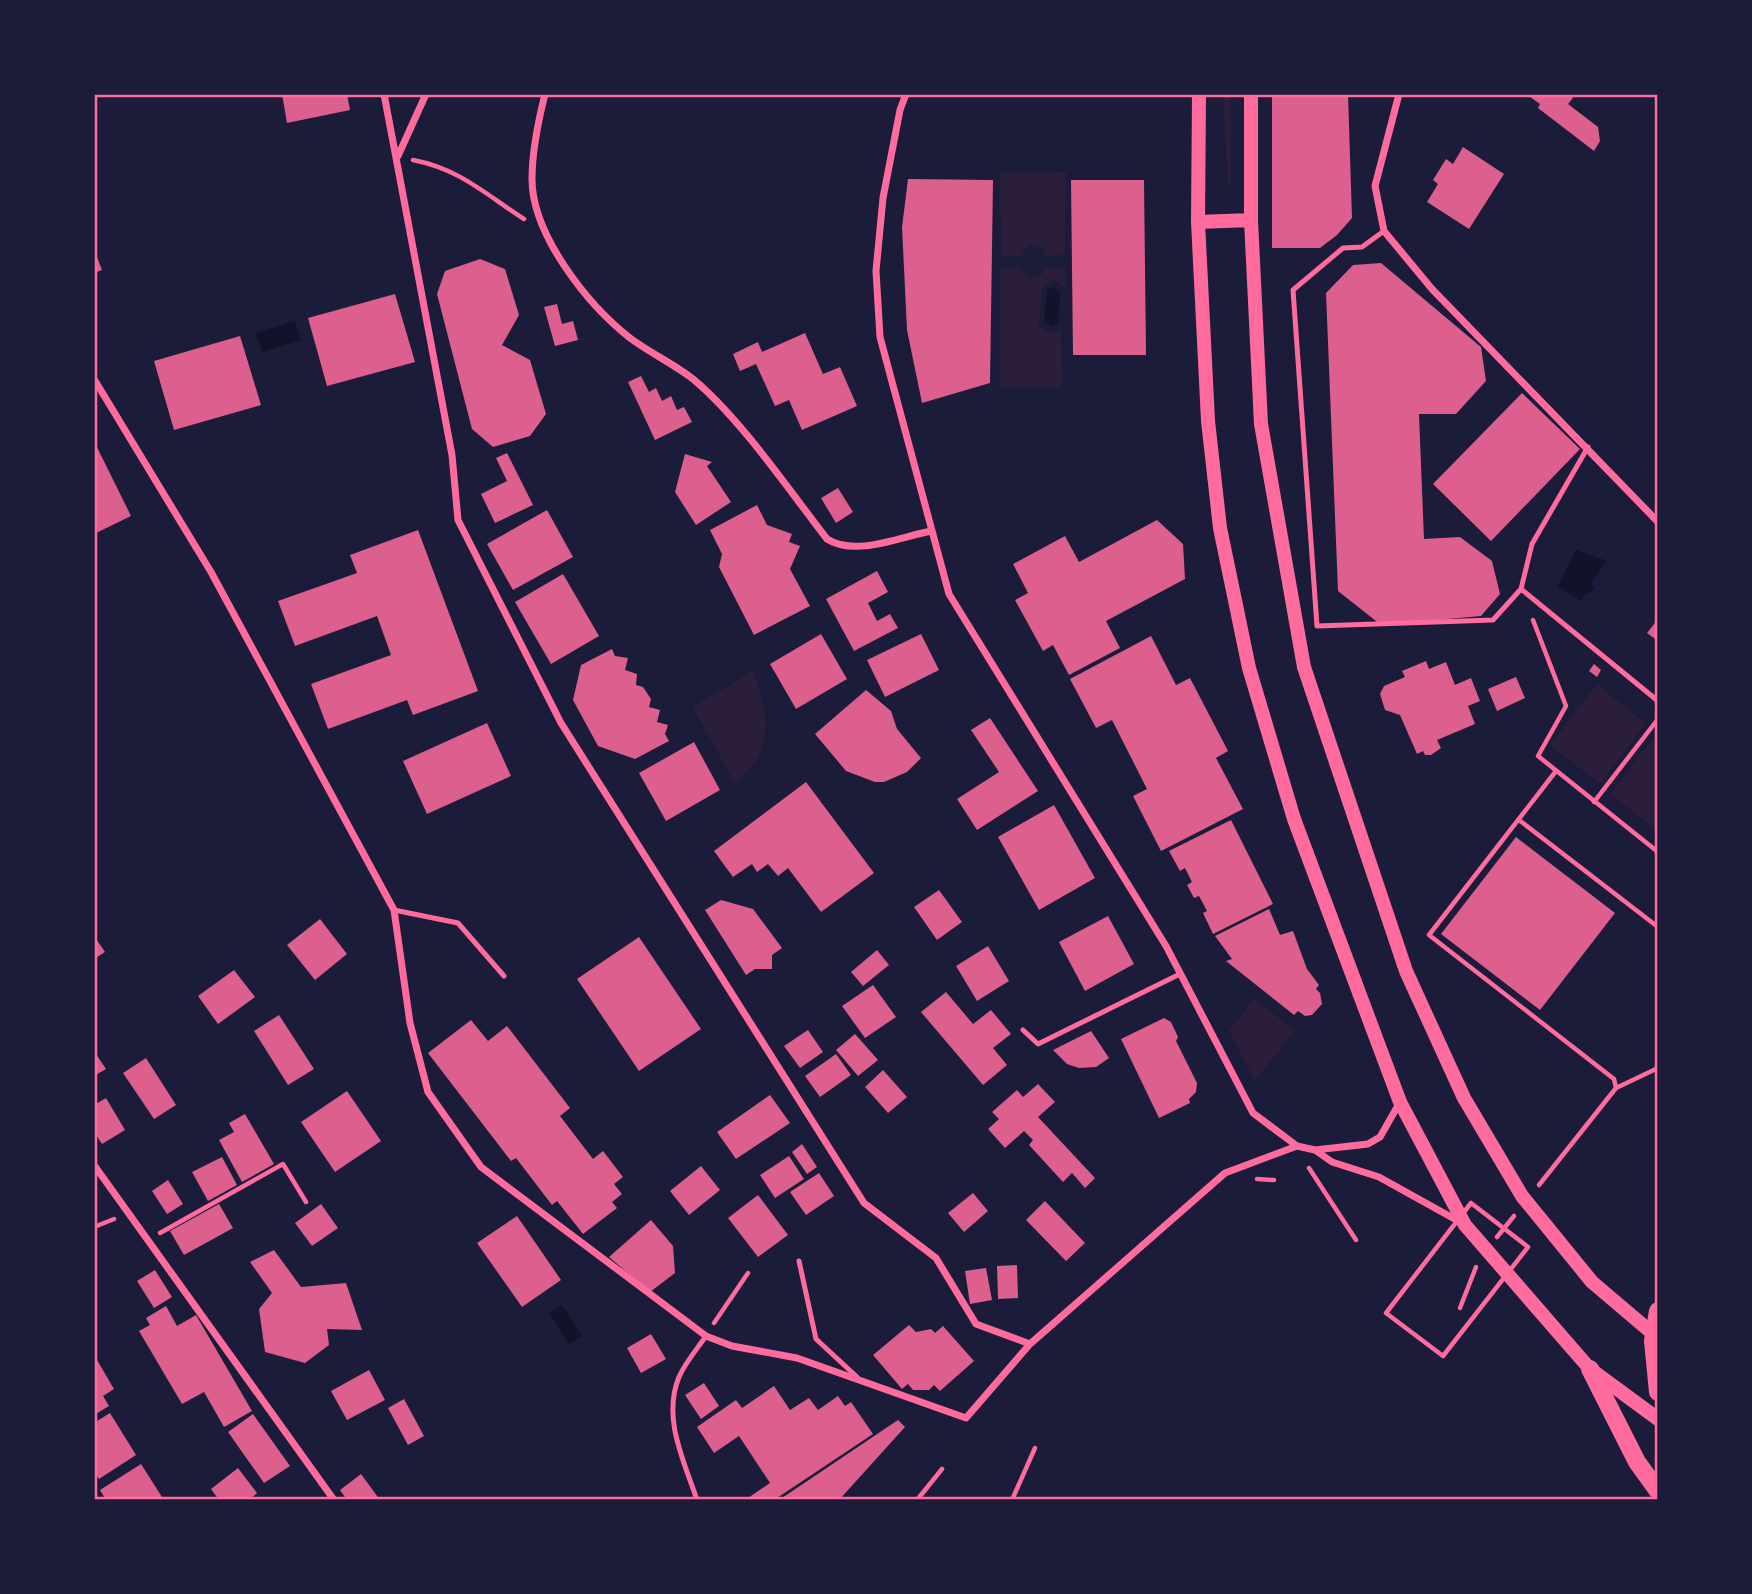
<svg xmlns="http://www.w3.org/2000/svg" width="1752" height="1594" font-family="Merriweather,serif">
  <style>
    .green { fill: #2a1e3b }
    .water { fill: #12122b }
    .building { fill: #dd5f8e }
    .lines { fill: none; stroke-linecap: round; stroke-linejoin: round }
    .path { stroke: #ff6b9d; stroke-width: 4.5 }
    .service { stroke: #ff6b9d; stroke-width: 5 }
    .minor { stroke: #ff6b9d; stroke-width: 7 }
    .secondary { stroke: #ff6b9d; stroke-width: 14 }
    .primary { stroke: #ff6b9d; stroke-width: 18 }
    .neatline { fill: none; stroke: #ff6b9d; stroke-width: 2.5 }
  </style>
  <rect width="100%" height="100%" fill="#1b1b3a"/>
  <!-- green -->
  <path class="green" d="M1223,95H1231V179L1228,187Z
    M1000,171L1066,172L1065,255L1046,256L1043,248L1033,244L1025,248L1022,256H1001Z
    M1045,267H1065V287L1054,281L1042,287L1039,327L1051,333L1061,328L1062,388H1000V268H1021L1027,276L1036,277L1043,273Z
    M753,671C770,718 775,748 735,784L693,707Z
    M1597,684L1646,723L1600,784L1550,745Z
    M1657,733V831L1610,794Z
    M1254,998L1295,1031L1255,1081L1229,1031Z"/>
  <!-- water -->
  <path class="water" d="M1054,287L1060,292L1058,322L1051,326L1044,322L1047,290Z
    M295,321L301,340L262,352L256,333Z
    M1576,550L1607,561L1591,582L1594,590L1585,594L1581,601L1558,586Z
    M562,1305L582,1336L569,1344L549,1313Z"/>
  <!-- building -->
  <path class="building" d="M282,94H347L350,110L287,123Z
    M1272,94H1348L1352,218L1337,235L1320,248H1272Z
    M1526,94H1568L1573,98L1568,104L1598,127L1600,141L1594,151L1538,108L1540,104Z
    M1463,147L1504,174L1469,229L1427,202L1438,184L1433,180L1446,159L1453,164Z
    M908,179L993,180L990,383L922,403L907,330L902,227Z
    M1071,180H1144L1146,355H1073Z
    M94,249L102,270L94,273Z
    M480,259L505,269L519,315L502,345L530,360L546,414L530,436L493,447L472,429L437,294L445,271Z
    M1381,263L1481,347L1486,381L1456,414H1419L1424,539L1460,537L1492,561L1500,594L1481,616L1381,625L1338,591L1326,293L1353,265Z
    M395,294L415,362L327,386L308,318Z
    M557,304L562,324L573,321L578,340L555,346L544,307Z
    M805,333L823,374L840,367L857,406L802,430L789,400L775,406L756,364L740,371L733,354L758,342L762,352Z
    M240,336L261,405L174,430L154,361Z
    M641,376L649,392L656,388L662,401L671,396L677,410L684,407L692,422L655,440L628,382Z
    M1522,393L1580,449L1491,541L1433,484Z
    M94,441L131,516L94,534Z
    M507,453L533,505L495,523L481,494L507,481L496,458Z
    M685,454L712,462L707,466L731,502L696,525L675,492Z
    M838,488L853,512L836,523L821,498Z
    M757,505L767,525L792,534L789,542L800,546L790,569L810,606L754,635L719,567L722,554L710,530Z
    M547,510L573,557L513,590L487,544Z
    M1157,520L1183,544L1185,579L1106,621L1120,648L1069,675L1053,645L1043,651L1015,600L1028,593L1013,564L1065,536L1079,562Z
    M418,530L478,691L413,715L407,700L328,729L311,684L391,655L377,616L295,646L278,601L357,573L350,555Z
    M877,571L888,592L868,603L877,621L890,614L898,628L854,651L826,599Z
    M563,574L599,636L551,664L515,602Z
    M1658,619V641L1647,633Z
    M821,634L847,679L796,709L770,664Z
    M921,634L939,670L885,697L867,660Z
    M1151,636L1176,685L1190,678L1228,751L1216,758L1243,809L1161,851L1133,796L1147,789L1112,720L1096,728L1070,679Z
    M612,649L615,656L628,658L625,670L637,674L636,685L643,687L651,699L649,707L660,710L657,722L668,725L665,734L669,741L635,759L598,746L573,700L581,665Z
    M1426,661L1429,669L1446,662L1455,685L1471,678L1480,701L1468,706L1475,724L1437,740L1441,748L1431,755H1425L1423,751L1417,754L1400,715L1385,710L1380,694L1384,686L1405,677L1402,671Z
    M1594,664L1601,670L1597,677L1589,671Z
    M1516,677L1525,698L1497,711L1488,689Z
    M866,690L891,711L897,729L921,758L907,772L884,782H875L846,771L815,734Z
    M990,718L1038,791L977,830L957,799L999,772L971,730Z
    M487,723L511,776L427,814L403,761Z
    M694,742L720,790L666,821L639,773Z
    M806,782L874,873L821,912L788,868L778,876L768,864L757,872L752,864L733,877L714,851Z
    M1054,805L1095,878L1039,910L998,837Z
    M1231,820L1273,904L1213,934L1203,913L1207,911L1199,896L1194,898L1187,885L1192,882L1185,868L1180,871L1169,851Z
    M1516,837L1615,913L1540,1010L1441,934Z
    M939,890L962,922L937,940L914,907Z
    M721,900L753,909L782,948L772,955V969H755L746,975L705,910Z
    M1269,909L1280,935L1293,931L1307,969L1319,985L1316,989L1320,993L1322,1004L1312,1015L1305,1016L1298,1011L1294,1015L1226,961L1232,959L1215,936Z
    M1108,916L1134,964L1085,991L1059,942Z
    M320,919L347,954L315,980L287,945Z
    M94,936L105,952L94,959Z
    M639,937L701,1029L639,1071L577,979Z
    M988,946L1009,981L977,1001L956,966Z
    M877,950L889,965L863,986L851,972Z
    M234,970L255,997L218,1024L198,996Z
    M873,985L896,1017L865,1038L842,1006Z
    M946,992L973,1024L991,1010L1011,1034L993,1048L1007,1065L983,1085L921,1012Z
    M279,1015L314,1069L288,1085L254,1031Z
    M1164,1018L1171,1022L1178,1037L1176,1041L1197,1083L1196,1092L1189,1099L1190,1103L1159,1118L1121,1039Z
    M471,1020L488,1041L507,1026L570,1108L560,1116L593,1159L603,1151L623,1177L614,1184L622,1194L612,1202L617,1208L583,1234L557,1201L552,1205L516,1158L511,1161L428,1053Z
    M808,1030L823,1052L800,1068L784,1046Z
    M1091,1031L1109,1058L1096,1067L1079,1068L1067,1064L1053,1050Z
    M855,1034L878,1060L858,1076L836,1050Z
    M94,1051L106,1069L94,1076Z
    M836,1054L851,1075L820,1097L805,1076Z
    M146,1058L176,1105L154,1119L123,1073Z
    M883,1070L907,1097L888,1113L865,1087Z
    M1038,1084L1055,1102L1038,1117L1095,1178L1085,1188L1072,1173L1063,1182L1029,1145L1033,1140L1024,1131L1005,1148L988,1129L999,1119L992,1112L1017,1090L1023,1097Z
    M347,1091L381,1141L335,1172L301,1122Z
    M770,1095L790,1123L736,1159L717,1132Z
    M106,1098L125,1130L102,1144L94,1132V1105Z
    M245,1114L274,1164L242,1182L219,1140L234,1132L229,1123Z
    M802,1144L817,1167L807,1174L792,1152Z
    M789,1156L804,1179L775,1198L760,1175Z
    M222,1157L237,1185L208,1201L192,1172Z
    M701,1166L720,1190L689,1215L670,1191Z
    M819,1173L834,1196L806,1215L790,1192Z
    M168,1180L183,1204L167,1214L152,1191Z
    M973,1193L988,1211L964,1232L948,1213Z
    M758,1195L788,1235L758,1257L728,1218Z
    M1045,1201L1085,1243L1066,1261L1026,1220Z
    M219,1204L233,1228L184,1255L170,1231Z
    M321,1204L338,1228L312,1246L295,1223Z
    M517,1216L561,1280L522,1307L477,1243Z
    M651,1220L673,1246L675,1273L650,1292L609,1257Z
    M274,1250L301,1287L346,1283L362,1330L327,1329L329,1345L305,1363L265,1352L259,1309L272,1293L250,1262Z
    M1017,1265L1018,1298L998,1299L997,1266Z
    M986,1268L992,1300L970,1304L965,1271Z
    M155,1270L172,1297L154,1308L137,1281Z
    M166,1306L177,1326L196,1315L252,1411L224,1427L204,1392L182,1404L139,1331L150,1325L146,1318Z
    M909,1325L916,1332L931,1329L935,1333L943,1326L974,1361L940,1391L934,1385L929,1390H913L908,1384L902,1389L873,1355Z
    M651,1334L666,1359L641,1373L627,1348Z
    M97,1360L114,1389L103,1396L109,1406L94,1415Z
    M369,1370L385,1400L347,1420L331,1391Z
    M704,1383L719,1406L701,1419L685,1395Z
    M774,1386L790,1410L809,1398L818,1410L838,1396L845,1406L851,1402L873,1434L774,1500H745L770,1483L739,1436L714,1453L697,1427L736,1400L742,1408Z
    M404,1399L424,1436L408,1445L388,1408Z
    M110,1413L136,1455L99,1479L94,1472V1423Z
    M253,1414L290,1466L264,1483L228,1432Z
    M898,1420L905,1427L839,1500H779Z
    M141,1464L162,1497L106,1500L100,1490Z
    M238,1468L257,1493L249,1500H219L211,1489Z
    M361,1474L380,1500H347L340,1490Z"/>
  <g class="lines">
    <!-- path -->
    <path class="path" d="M413,160C460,169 485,194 524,219
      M1533,620L1566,706L1538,756L1658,852
      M1556,771L1429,935L1614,1079L1616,1088
      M1594,802L1658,719
      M1519,820L1658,927
      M1309,1168L1356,1240
      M1257,1179L1274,1180
      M1539,1185L1616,1088L1658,1068
      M1471,1203L1528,1247L1443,1356L1386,1313Z
      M94,1227L114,1219
      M160,1233L283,1164L306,1202
      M1497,1237L1514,1216
      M1460,1308L1476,1267
      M714,1323L748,1273
      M917,1500L942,1469
      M1012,1500L1035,1448"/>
    <!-- service -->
    <path class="service" d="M1384,231L1362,247L1343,248L1293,290L1317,626L1493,620L1521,589
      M1588,447L1532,544L1521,589L1658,701
      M394,910L458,923L504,976
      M1023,1030L1038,1044L1180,974
      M799,1261L816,1339L857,1377
      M697,1500C684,1461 662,1418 679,1377C685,1363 697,1349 706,1336"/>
    <!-- minor -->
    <path class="minor" d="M384,94L452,455L458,520L561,723L864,1203L936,1258L976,1324L1030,1344
      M545,94C538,122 532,150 532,179C532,235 588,305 630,338C650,353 674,364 693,379C740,418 789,490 827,539C855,557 900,537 931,531
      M906,94L900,110L883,198L876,271L880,337L949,594L1166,946L1253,1113L1297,1146
      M1399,94L1375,186L1384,231L1432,289L1658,522
      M398,156L426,94
      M94,379L211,572L394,910L410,1023L428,1092L481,1167L706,1336L732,1346L797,1358L966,1418L1030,1344L1225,1173L1297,1146L1315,1150L1368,1144L1380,1137L1400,1102
      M1315,1150L1332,1162L1379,1177L1460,1222
      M94,1165L334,1500"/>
    <!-- secondary -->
    <path class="secondary" d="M1199,94L1198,222L1208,421L1220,528L1249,668L1294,819L1400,1102L1465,1225L1590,1369L1658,1419
      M1251,94V220L1261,424L1304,667L1406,971L1464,1098L1522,1196L1592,1282L1658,1338
      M1198,222L1251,220"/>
    <!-- primary -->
    <path class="primary" d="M1658,1311L1653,1341L1658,1392
      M1590,1369L1637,1462L1658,1491"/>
  </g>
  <!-- border -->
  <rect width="1752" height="1594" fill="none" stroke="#1b1b3a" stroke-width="192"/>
  <rect x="96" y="96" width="1560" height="1402" class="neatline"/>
</svg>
